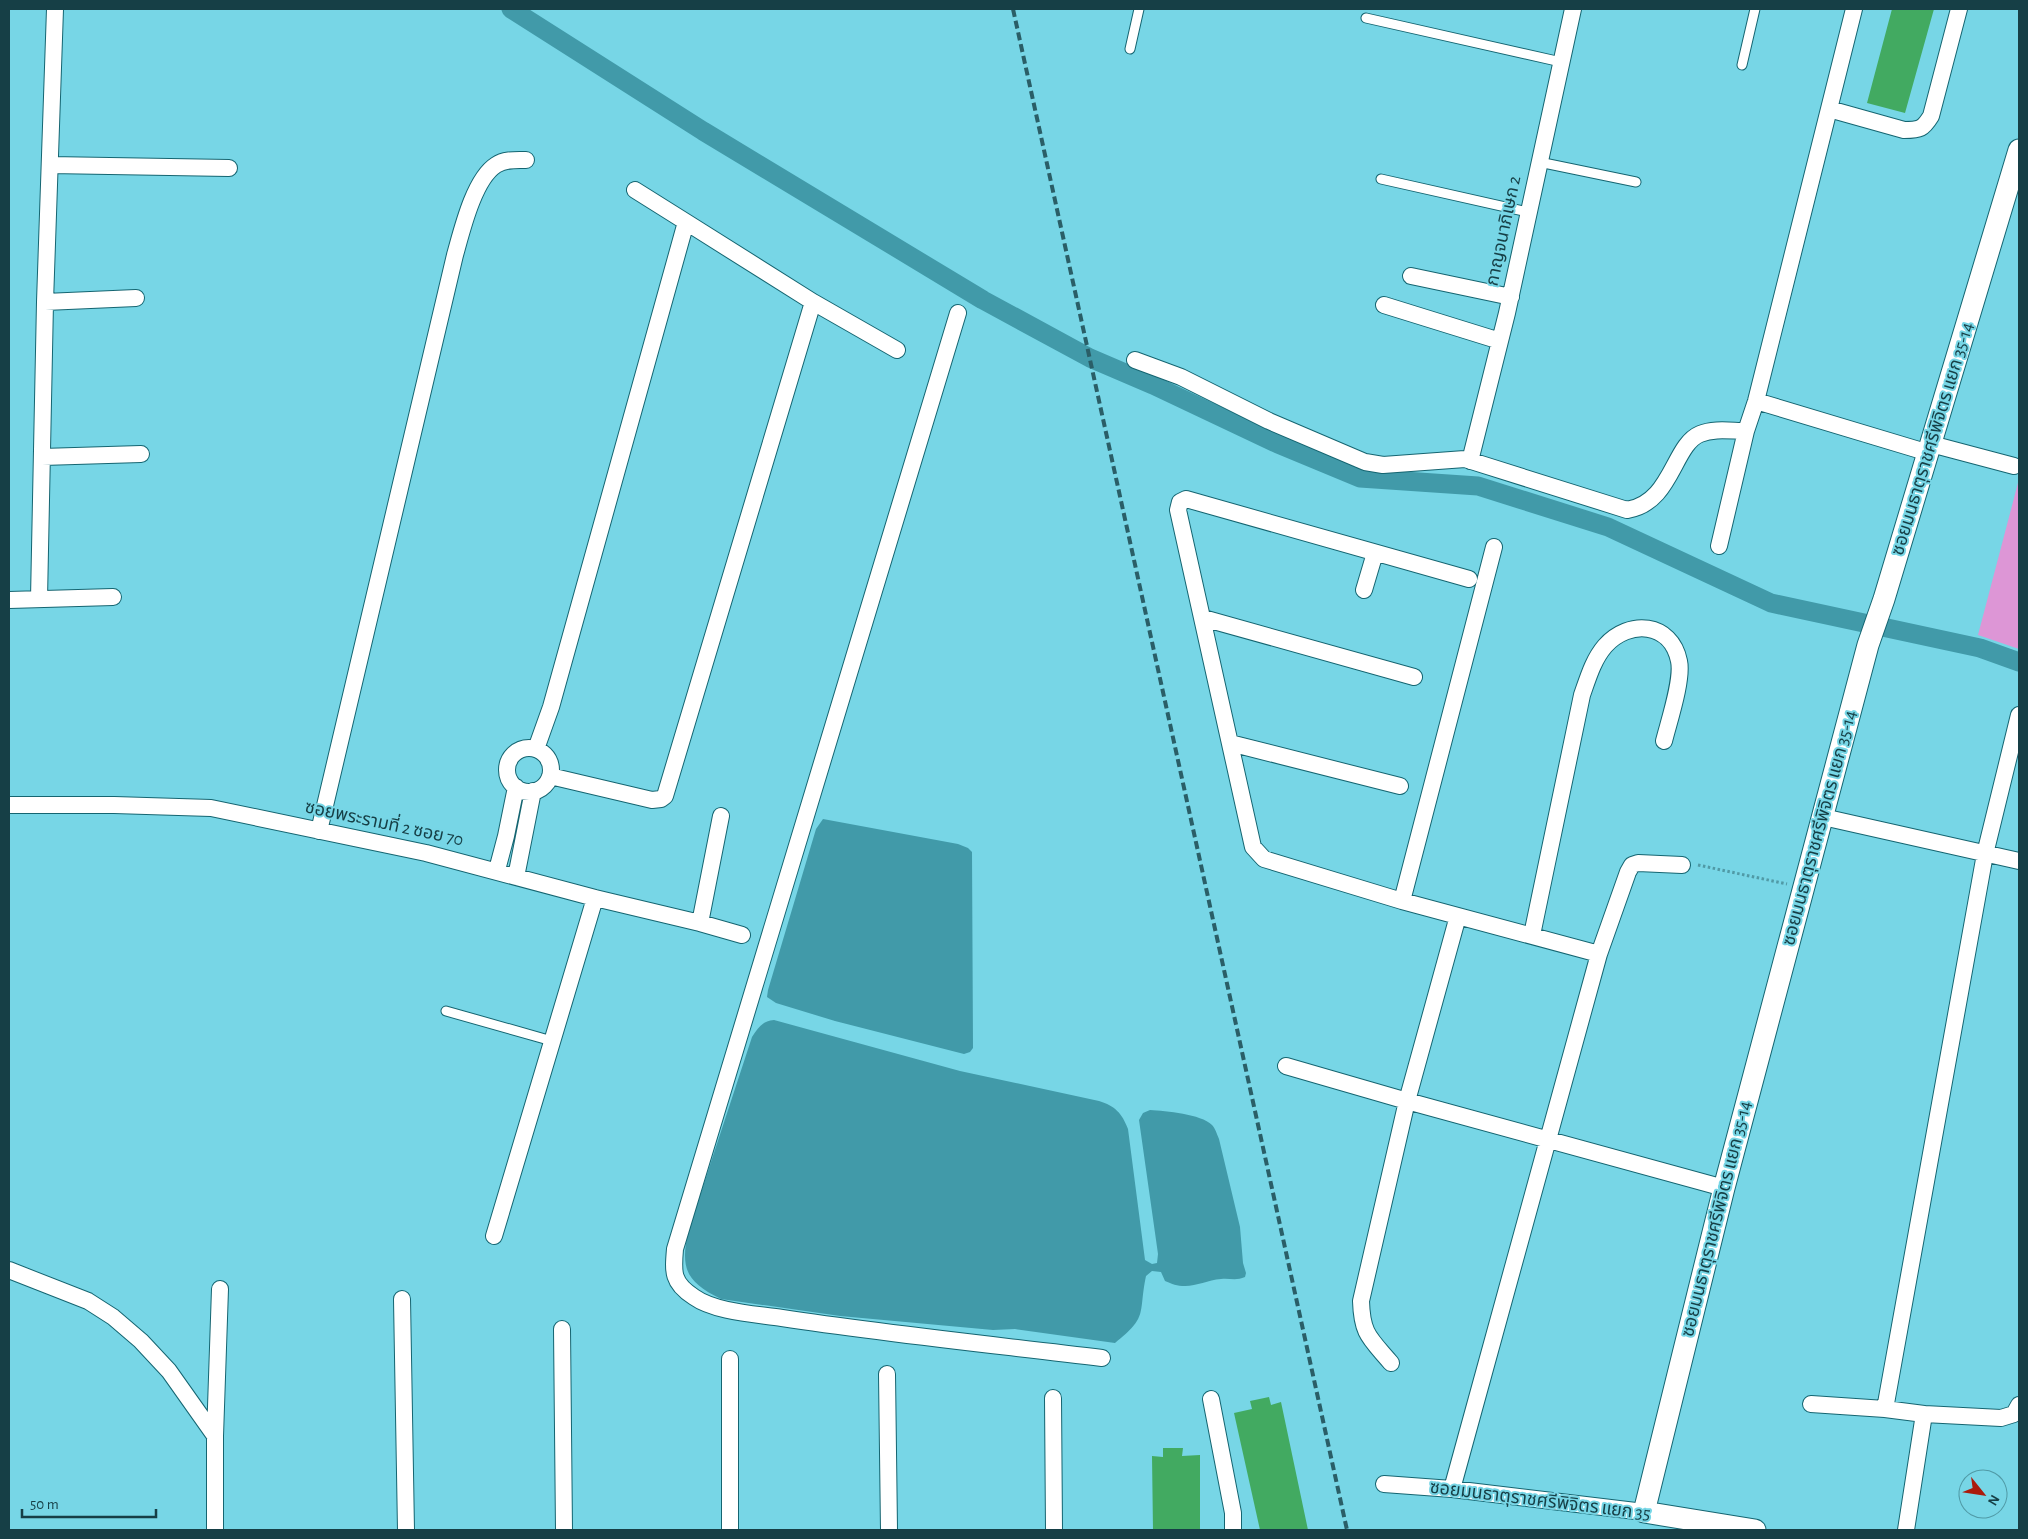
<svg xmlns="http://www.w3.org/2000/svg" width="2028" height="1539" font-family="'Alegreya Sans','Noto Sans Thai',sans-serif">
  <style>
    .green { fill: #dd96d6 }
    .water { fill: #419aa9 }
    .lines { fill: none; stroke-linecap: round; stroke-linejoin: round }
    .canal { stroke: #419aa9; stroke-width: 19 }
    .building { fill: #42aa61 }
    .service-casing { stroke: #156571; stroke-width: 11 }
    .minor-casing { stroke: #156571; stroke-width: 18 }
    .tertiary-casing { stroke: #156571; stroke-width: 23 }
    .path { stroke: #509aa6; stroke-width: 3; stroke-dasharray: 2.5 2.5; stroke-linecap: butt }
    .service { stroke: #fff; stroke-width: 9 }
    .minor { stroke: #fff; stroke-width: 16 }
    .tertiary { stroke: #fff; stroke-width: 21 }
    .rail { stroke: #2a5e67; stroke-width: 4; stroke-dasharray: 8 4; stroke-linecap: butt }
    .labels { text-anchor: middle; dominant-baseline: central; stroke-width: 4; stroke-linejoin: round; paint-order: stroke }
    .street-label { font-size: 18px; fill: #163f46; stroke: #77d6e6 }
  </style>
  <rect width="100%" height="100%" fill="#77d6e6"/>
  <!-- green -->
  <path class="green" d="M2019,479V649L1978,635Z"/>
  <!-- water -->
  <path class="water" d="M823,819L958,844L968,848L972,852L973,1048L970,1052L964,1054L835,1021L776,1003L767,997L768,990L816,829Z
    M774,1020L960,1071L1099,1101C1115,1106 1122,1113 1128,1129L1145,1260L1152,1264L1157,1263L1158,1254L1139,1120L1143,1113L1150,1110C1166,1111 1201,1114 1212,1125C1215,1128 1217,1134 1219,1139L1240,1227L1243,1263L1246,1273L1245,1277C1236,1281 1230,1278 1221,1279C1208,1280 1197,1286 1185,1286C1177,1286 1172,1284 1165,1281L1161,1272L1152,1271L1146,1276C1138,1314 1149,1316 1115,1343L1015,1329L993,1330L840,1316L721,1299C687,1282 680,1270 688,1232L752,1037C758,1028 762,1021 774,1020Z"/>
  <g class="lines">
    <!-- canal -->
    <path class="canal" d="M511,9L703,131L983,300L1090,358L1153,385L1278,444L1360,478L1478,486L1608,527L1771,603L1980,648L2019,662"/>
  </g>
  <!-- building -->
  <path class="building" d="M1892,9H1934L1905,113L1867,103Z
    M1269,1397L1271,1405L1281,1402L1308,1530H1260L1234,1413L1252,1409L1250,1401Z
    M1163,1448H1183L1182,1456L1200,1455V1530H1153L1152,1456L1163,1457Z"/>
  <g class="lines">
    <!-- service casing -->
    <g class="service-casing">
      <path id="service" d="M1366,18L1561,62
        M1130,49L1139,9
        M1742,65L1755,9
        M1539,162L1636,182
        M1381,179L1528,212
        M446,1011L552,1041"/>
    </g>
    <!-- minor casing -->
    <g class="minor-casing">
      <path id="minor" d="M1829,109L1904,130C1920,130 1923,129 1931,116L1959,9
        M50,165L229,168
        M635,190L686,222
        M1411,276L1511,297
        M45,302L136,298
        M813,302L897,350
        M1384,305L1500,341
        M958,313L675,1249C673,1272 672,1283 694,1297C715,1312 756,1314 782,1318C888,1334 995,1345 1102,1358
        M1135,360L1181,377L1269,421L1365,462L1383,465L1465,459L1627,510C1672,503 1673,445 1700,434C1714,428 1731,431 1746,431
        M1756,401L1929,453
        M1931,444L2014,466
        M42,457L141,454
        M1470,461L1507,313L1573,9
        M1719,546L1746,431L1756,401L1854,9
        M1469,579L1186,499L1180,502L1178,510L1253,847L1264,859L1402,901L1599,954
        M1364,590L1375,553
        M39,599L45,302L55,9
        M9,600L113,597
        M1203,618L1414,677
        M1230,743L1400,786
        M507 770a22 22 0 1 1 44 0a22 22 0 1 1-44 0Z
        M536,749L551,707L686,222L813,302L665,796L661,799L652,800L550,776
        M9,805H114L211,808L426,853L595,898L700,923L742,935
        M1823,817L2019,861
        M319,831L455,255C462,230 474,179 496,165C505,159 516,160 526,160
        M497,870L506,836L516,787
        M516,877L533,791
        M1402,901L1494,547
        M700,923L721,816
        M1532,935L1582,695C1588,678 1593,660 1605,646C1629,619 1671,622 1679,661C1683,679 1669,721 1664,741
        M1286,1066L1407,1101L1724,1188
        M494,1236L595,898
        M9,1270L88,1301L113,1317L141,1341L169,1371L215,1436V1530
        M402,1299L406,1530
        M562,1329L564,1530
        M1391,1363C1370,1338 1362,1335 1361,1301L1407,1101L1458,916
        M887,1374L889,1530
        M1053,1398L1054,1530
        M1211,1399L1233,1513V1530
        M1811,1404L1885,1409L1924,1414L2001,1418L2014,1414L2019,1405
        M1885,1409L1985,854L2019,715
        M215,1436L220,1289
        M1384,1484L1452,1489L1644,1512
        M1452,1489L1599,954L1628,872L1632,865L1638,863L1682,865
        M730,1530V1359
        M1906,1530L1924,1414"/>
    </g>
    <!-- tertiary casing -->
    <g class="tertiary-casing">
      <path id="tertiary" d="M1755,1530L1644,1512L1724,1188L1868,645L1884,599L2019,150"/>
    </g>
    <!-- path -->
    <path class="path" d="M1698,865L1787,884"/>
    <!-- service -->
    <use href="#service" class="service"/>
    <!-- minor -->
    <use href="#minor" class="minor"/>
    <!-- tertiary -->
    <use href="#tertiary" class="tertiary"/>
    <!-- rail -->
    <path class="rail" d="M1013,9L1347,1530"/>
  </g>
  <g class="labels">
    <!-- street labels -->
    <g class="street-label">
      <text transform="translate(1504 231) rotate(-78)">กาญจนาภิเษก 2</text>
      <text transform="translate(1933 439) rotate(-73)">ซอยมนธาตุราชศรีพิจิตร แยก 35-14</text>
      <text transform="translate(384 824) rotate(12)">ซอยพระรามที่ 2 ซอย 70</text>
      <text transform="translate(1820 828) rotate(-75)">ซอยมนธาตุราชศรีพิจิตร แยก 35-14</text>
      <text transform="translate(1717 1219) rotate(-76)">ซอยมนธาตุราชศรีพิจิตร แยก 35-14</text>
      <text transform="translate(1540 1501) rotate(7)">ซอยมนธาตุราชศรีพิจิตร แยก 35</text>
    </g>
  </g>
  <!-- border -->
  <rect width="2028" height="1539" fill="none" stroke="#163f46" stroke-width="20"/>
  <!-- north arrow -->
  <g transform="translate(1983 1494) rotate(120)"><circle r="24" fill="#77d6e6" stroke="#509aa6"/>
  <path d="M0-4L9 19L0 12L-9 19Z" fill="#ab1b0c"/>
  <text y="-8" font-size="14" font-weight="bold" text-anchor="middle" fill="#163f46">N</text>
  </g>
  <!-- scale -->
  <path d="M22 1509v8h134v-8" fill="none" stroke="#163f46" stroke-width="2.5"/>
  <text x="30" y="1509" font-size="15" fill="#163f46" stroke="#77d6e6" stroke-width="4" paint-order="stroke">50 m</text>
</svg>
